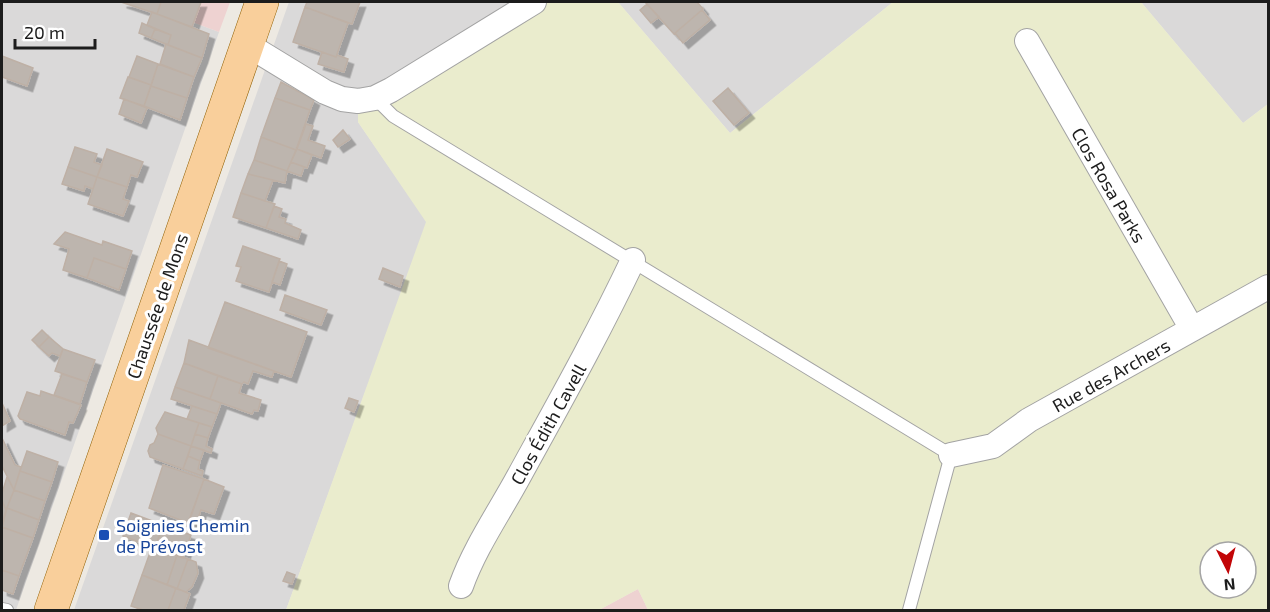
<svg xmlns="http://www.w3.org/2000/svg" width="1270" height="612" font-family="'Exo 2',sans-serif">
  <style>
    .residential { fill: #dad9d9 }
    .commercial { fill: #eed2d1 }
    .farmland { fill: #eaeccd; fill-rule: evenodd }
    .building { fill: #bdb5ae; stroke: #beb0a5; stroke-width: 1.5; filter: url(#shadow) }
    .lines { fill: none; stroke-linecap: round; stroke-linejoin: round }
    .service-casing { stroke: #a3a3a3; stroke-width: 14 }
    .minor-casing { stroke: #a3a3a3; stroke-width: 26 }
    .primary-casing { stroke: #906004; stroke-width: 34 }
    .service { stroke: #fff; stroke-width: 12 }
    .minor { stroke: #fff; stroke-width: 24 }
    .primary { stroke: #f9cf9b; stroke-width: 33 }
    .transit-dot { fill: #1a4fb4; stroke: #fff; stroke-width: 2 }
    .labels { text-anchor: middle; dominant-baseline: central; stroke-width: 6; stroke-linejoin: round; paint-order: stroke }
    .street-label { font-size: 18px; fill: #1c1c1c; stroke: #fff }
    .transit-label { font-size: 18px; fill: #164399; stroke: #fff; text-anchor: start }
  </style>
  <defs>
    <filter id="shadow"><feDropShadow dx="5.5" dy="5.5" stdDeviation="0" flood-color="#0004"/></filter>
  </defs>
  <rect width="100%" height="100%" fill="#ede9e2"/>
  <!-- residential -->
  <path class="residential" d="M2,2H138L219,32L16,610H2Z
    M289,2H534L358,122L427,222L286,610H74Z
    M618,2H893L730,133Z
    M1141,2H1268V104L1243,123Z"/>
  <!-- commercial -->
  <path class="commercial" d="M138,2H230L219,32Z
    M638,589L648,610H599Z"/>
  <!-- farmland -->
  <path class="farmland" d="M534,2H618L730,133L893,2H1141L1243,123L1268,104V610H648L638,589L599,610H286L426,222L358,122V101ZM1210,552H1246V588H1210Z"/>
  <!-- building -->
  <path class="building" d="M121,2H161L157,14Z
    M161,2H201L192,27L157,14Z
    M307,2H360L352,24L305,7Z
    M645,2H697L703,9L674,34Z
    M647,4L659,17L651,23L640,10Z
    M305,7L348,23L336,57L293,42Z
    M702,10L710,20L683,43L675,33Z
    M152,12L209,34L202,58L168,45L171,35L147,25Z
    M142,23L155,29L151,38L139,33Z
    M155,29L171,35L168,45L151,38Z
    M166,44L202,58L194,77L160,64Z
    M322,52L336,57L337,55L348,59L344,72L318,64Z
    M2,56L33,68L27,86L2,77Z
    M137,56L158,64L151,85L129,77Z
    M158,64L194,77L187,98L151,86Z
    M128,77L151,85L144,106L120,98Z
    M281,82L314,100L310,110L275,98Z
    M151,86L187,98L180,120L144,106Z
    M728,88L749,113L734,125L713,101Z
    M275,98L310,110L296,150L261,137Z
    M124,99L147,108L141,123L119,114Z
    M306,124L313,126L308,140L325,146L321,158L297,149Z
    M343,130L350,139L338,147L333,140Z
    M261,137L296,150L287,171L254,160Z
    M75,147L97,154L94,162L102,165L97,177L68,167Z
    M107,149L143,162L137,177L131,175L127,187L97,177Z
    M297,149L312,155L307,168L291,162Z
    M254,160L287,171L285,183L248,174Z
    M291,162L304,167L301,176L287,171Z
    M68,167L97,177L93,189L85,186L84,191L62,184Z
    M248,174L273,180L265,201L241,193Z
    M97,177L127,187L123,199L129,201L123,216L88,204Z
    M241,193L275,204L266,228L233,217Z
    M274,206L282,209L279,217L286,219L285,223L301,230L298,239L266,228Z
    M65,232L102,245L103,241L132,251L126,269L94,258L87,278L63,270L69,249L54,244Z
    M243,246L280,259L269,292L236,281L241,267L236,266Z
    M94,258L126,269L119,290L87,278Z
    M279,261L287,264L280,285L272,282Z
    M383,268L403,276L400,287L379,279Z
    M285,295L327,310L321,325L280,310Z
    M225,302L307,332L291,377L208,348Z
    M42,330L49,337L39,347L32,340Z
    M49,337L63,349L60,356L52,353L49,356L39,347Z
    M189,340L274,371L272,377L253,371L248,384L244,382L242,384L184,363Z
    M63,349L95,360L87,382L55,371Z
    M184,363L218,376L210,399L175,387Z
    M62,374L87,382L80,404L54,395Z
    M218,376L242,384L239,393L261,400L258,411L254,410L252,414L210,399Z
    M175,387L221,403L217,414L171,399Z
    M41,391L81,405L73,423L69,422L65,435L20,419L18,416L27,392L40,396Z
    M349,398L358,401L354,412L345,408Z
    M2,403L10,421L2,426Z
    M192,406L217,414L212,427L187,419Z
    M165,412L199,423L191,446L158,434L156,428Z
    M199,423L212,427L208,438L195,434Z
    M158,434L191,446L183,469L150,457L148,451L150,445L154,443Z
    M195,434L208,438L206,446L212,449L211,453L191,446Z
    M2,438L15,465L21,467L14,490L2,466Z
    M191,446L204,450L200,461L188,456Z
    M27,451L58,462L52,482L20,471Z
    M188,456L200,461L198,469L203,471L202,476L183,469Z
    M163,465L204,479L188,523L149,508Z
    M20,471L52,482L45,501L14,490Z
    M7,477L14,490L6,510L2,500V493Z
    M204,479L224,487L214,514L201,510L196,524L189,522Z
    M14,490L45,501L39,520L7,508Z
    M2,500L6,510L2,524Z
    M7,508L39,520L33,538L2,527Z
    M131,513L163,525L155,548L123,536Z
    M163,525L191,535L183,558L155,548Z
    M2,527L33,538L19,576L2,570Z
    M152,547L177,555L167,585L142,575Z
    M177,555L188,559L177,589L167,585Z
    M188,559L196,562L198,573L192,587L186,592L177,589Z
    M2,570L19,576L13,594L2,590Z
    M287,572L295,575L292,584L283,581Z
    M142,575L176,588L168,610H143L131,606Z
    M176,588L190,594L184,610H168Z"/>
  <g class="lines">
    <!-- service casing -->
    <g class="service-casing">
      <path id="service" d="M375,98L393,116L951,455L909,610
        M2,609L7,610"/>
    </g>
    <!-- minor casing -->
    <g class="minor-casing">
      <path id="minor" d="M1027,41L1192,329
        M248,45L325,92L342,99L358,101L375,98L391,90L534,2
        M951,455L993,446L1029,420L1268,287
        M461,586C475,547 499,513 519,476C558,405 598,334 633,260"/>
    </g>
    <!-- primary casing -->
    <g class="primary-casing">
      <path id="primary" d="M51,610L262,2"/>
    </g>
    <!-- service -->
    <use href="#service" class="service"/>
    <!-- minor -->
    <use href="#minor" class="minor"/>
    <!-- primary -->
    <use href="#primary" class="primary"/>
  </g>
  <!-- markers -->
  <rect class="transit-dot" x="98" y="529" width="12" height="12" rx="3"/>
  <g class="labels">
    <!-- street labels -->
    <g class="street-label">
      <text transform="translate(1109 185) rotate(60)">Clos Rosa Parks</text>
      <text transform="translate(157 306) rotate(-71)">Chaussée de Mons</text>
      <text transform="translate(1111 375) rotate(-29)">Rue des Archers</text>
      <text transform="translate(548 424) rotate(-61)">Clos Édith Cavell</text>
    </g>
    <!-- transit labels -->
    <g class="transit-label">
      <text x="116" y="525">Soignies Chemin<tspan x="116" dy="21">de Prévost</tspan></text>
    </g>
  </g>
  <!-- border -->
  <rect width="1270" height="612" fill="none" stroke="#1c1c1c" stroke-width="6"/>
  <!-- north arrow -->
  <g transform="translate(1228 570) rotate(174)"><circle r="28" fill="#ffffff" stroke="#a4a4a4" stroke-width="1.5"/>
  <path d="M0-4.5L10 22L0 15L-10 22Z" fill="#c20507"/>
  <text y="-9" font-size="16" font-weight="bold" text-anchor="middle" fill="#1c1c1c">N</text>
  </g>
  <!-- scale -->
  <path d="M15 39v9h80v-9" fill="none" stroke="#1c1c1c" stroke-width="3"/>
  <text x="24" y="39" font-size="18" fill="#1c1c1c" stroke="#ffffff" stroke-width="4.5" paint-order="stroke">20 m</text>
</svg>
